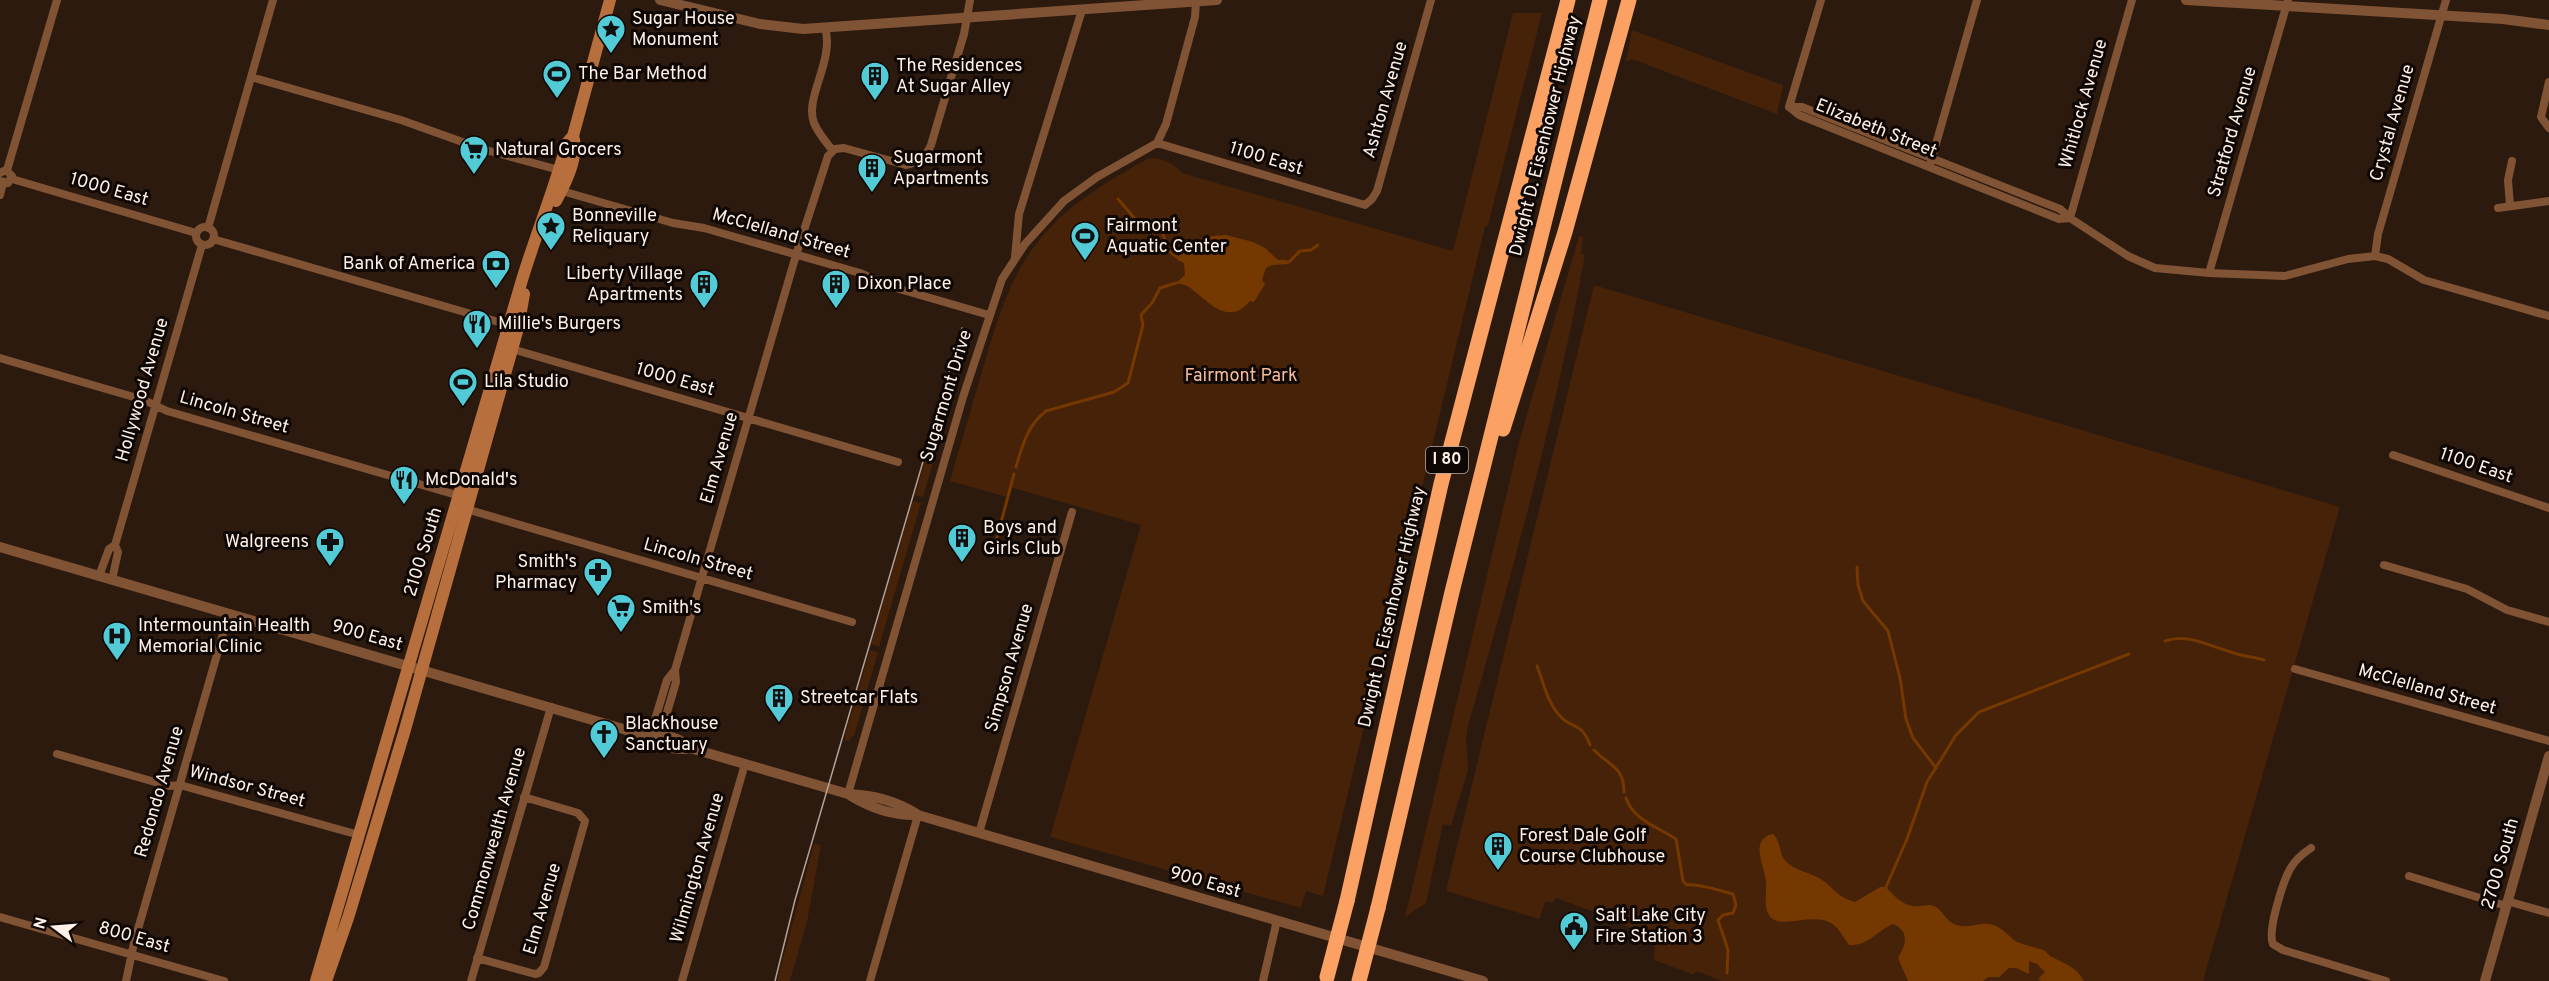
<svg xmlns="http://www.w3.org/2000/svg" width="2549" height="981" font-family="Overpass,sans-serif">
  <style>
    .green { fill: #452208 }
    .water { fill: #753800 }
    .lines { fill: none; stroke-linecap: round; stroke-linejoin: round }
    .stream { stroke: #753800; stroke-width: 3 }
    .minor { stroke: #805335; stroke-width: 8 }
    .tertiary { stroke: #805335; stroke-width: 10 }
    .secondary { stroke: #b76f3d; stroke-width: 12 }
    .motorway { stroke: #faa163; stroke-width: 15 }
    .tram { stroke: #b2a298; stroke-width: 1.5 }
    .motorway-bridge { stroke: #faa163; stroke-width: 15 }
    .labels { text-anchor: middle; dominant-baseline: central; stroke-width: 6; stroke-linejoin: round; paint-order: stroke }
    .shield { fill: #0f0704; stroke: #b6aba4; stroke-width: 1.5 }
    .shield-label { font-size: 16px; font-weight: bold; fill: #fef1e8 }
    .poi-label { font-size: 18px; fill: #fef1e8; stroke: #0f0704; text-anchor: start }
    .street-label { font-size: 18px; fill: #fef1e8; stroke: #0f0704 }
    .park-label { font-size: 18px; fill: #f5bd9a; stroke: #0f0704 }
  </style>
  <rect width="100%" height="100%" fill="#2d1a0e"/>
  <!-- green -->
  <path class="green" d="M1513,13H1542L1488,225L1485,227L1323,896L1306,891L1301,908L1050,837L1141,525L1010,487L1007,497L950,481C960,445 971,410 981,375C995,327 1008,277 1041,238C1070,203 1108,181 1147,159C1161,157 1173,163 1182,173L1453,251Z
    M1632,30L1783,85L1777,114L1632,59L1626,62Z
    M1579,236L1583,237L1581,254L1585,255C1556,414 1513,570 1468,726L1466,739L1468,770L1451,826L1443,824L1426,903L1405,917L1519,442Z
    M1594,285L2340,507L2203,981H1722L1696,971L1694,975L1654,960C1654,956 1655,949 1654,945C1649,931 1573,904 1556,898L1552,903L1546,901L1539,919L1446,891Z
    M955,379L957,380L923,497L915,495L929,447Z
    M913,501L921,503L879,647L871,644Z
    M870,650L878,652L854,736L851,737L849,741L845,740L846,732Z
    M814,844L821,845L807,922L790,981H777Z"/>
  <!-- water -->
  <path class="water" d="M1226,235L1253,242L1265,248L1278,260H1287L1289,264L1272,265L1266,268L1262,280L1265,284L1254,302L1250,301C1228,328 1207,300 1189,287C1184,284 1179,284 1176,283L1185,275L1184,263L1177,260C1184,240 1206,236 1226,235Z
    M1773,834C1781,842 1779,851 1784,859C1791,869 1807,872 1817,877C1833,885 1834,896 1855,902L1880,887H1886C1896,897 1904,908 1920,906C1926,906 1928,904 1934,906C1942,909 1945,920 1954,924C1967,930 1977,922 1989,924C2004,926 2011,941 2020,943C2027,946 2039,948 2045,951C2048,953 2049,956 2052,957C2066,964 2076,967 2084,981H2041L2038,979L2045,972L2037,964L2029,961V974L2016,968H2009L1999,977H1988L1983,981H1908L1898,958C1906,945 1910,931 1893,924C1876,931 1869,946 1849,945C1844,938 1838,927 1831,923C1812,912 1778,931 1769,915C1763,906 1767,893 1766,882C1765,873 1761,864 1760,855C1758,844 1762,836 1773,834Z"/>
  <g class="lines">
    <!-- stream -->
    <path class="stream" d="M1118,199L1142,227L1161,229L1169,251L1177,257
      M1289,262L1300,251L1311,250L1318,245
      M1016,467C1023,444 1027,426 1046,411L1114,392L1128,383L1143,325L1141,315L1152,303L1160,288L1176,283
      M996,541L1014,474
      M1857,567L1858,585L1863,601L1888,631L1900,678L1906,719L1913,738L1936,768
      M2165,641C2188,633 2209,646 2231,652C2241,656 2253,657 2264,660
      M1537,666C1544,683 1547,703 1561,717C1572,729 1581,721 1590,745
      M1594,750C1609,766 1624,766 1624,792
      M1626,798C1633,820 1658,827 1676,839L1683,881L1687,885C1698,883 1721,891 1733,894L1736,905L1733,913L1723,915L1718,920L1728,950L1727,973
      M1886,887L1907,839L1927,782L1956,735L1979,712L2129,654"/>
    <!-- minor -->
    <path class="minor" d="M825,27C835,61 804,97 814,123C818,133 826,142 833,151
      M251,77L401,120L482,149L559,170
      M2549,82L2541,117L2549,128
      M1789,107H1802L2060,209L2070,218L2128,256L2155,268L2209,273L2285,276L2348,259L2375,256L2388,259L2424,280L2549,316
      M1789,107L1799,115L2059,219L2070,218
      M1789,107L1821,0
      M1157,143L1365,205L1372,199L1377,191L1431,0
      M1930,165L1977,0
      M7,170L57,0
      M0,173L6,170L12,176L8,183L0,181
      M12,179L196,233
      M562,191L673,223L704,228L860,273L889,286L989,315
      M0,195L3,183
      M2510,206L2508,180L2512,161
      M2498,208L2549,201
      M2070,218L2132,0
      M196 236a9 9 0 1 1 18 0a9 9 0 1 1-18 0Z
      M208,228L273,0
      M213,239L509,325
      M2375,256L2378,234L2446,0
      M1015,257L1019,214L1082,10
      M2209,273L2288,0
      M512,349L898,462
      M0,358L144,400L167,411L460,496
      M2393,455L2549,508
      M466,509L852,622
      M2384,565L2467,589L2507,610L2549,622
      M99,576L109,549L115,545
      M112,580L118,552L115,545L202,245
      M2295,669L2549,741
      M650,736L667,680L675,670
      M654,738L663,726L676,682L675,670L686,632L796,255L828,156L835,149L844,148L906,165C918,163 926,157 931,145L964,34L970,0
      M57,754L169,786L180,785L359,835
      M848,794L963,397L1002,279L1025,244L1064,201L1097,177L1157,143L1166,124L1195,17L1196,1
      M979,833L1072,512
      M2311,848C2302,854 2295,860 2290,869C2283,882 2267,931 2273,944L2283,950L2386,981
      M2409,876L2506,906
      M2507,901L2549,913
      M0,917L224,981
      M477,958L535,974L539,973L544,967L585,821L578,813L524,797
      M126,981L134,943L229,613
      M471,981L551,707
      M682,981L745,764
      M870,981L918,815
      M1263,981L1277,920"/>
    <!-- tertiary -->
    <path class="tertiary" d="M660,0L760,24L803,29L1217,0
      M2186,0L2503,19L2549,25
      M0,547L654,738C668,734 680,738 690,748
      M654,738C664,748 676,751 690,748L848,794C873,795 897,801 918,815L1483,981
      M851,796C871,808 894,816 918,815
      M2485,981L2549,756"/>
    <!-- secondary -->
    <path class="secondary" d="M556,201C565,184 580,155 573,136
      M316,981L522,280C536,234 554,190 567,143L573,136L610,0
      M326,981L348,918L404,733L518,328L524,294"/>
    <!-- motorway -->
    <path class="motorway" d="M1503,429L1565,232L1629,0
      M1347,901L1441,484L1568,0
      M1378,908L1452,592L1600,0"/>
    <!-- tram -->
    <path class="tram" d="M775,981L795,900L962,328"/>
    <!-- motorway-bridge -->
    <path class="motorway-bridge" d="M1327,977L1347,901
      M1359,981L1378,908"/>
  </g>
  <!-- icons -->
  <defs>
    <g id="sight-pin" transform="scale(1.5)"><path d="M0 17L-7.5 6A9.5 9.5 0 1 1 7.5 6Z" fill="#52cbd7" stroke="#0f0704"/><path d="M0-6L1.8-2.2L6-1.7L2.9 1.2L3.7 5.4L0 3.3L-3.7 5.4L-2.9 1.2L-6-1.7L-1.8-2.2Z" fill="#111"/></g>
    <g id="stadium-pin" transform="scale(1.5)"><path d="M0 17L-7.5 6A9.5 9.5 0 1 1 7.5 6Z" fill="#52cbd7" stroke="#0f0704"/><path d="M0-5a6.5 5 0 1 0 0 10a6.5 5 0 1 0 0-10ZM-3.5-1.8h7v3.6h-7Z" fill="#111"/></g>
    <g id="building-pin" transform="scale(1.5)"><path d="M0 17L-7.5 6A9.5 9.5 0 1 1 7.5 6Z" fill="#52cbd7" stroke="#0f0704"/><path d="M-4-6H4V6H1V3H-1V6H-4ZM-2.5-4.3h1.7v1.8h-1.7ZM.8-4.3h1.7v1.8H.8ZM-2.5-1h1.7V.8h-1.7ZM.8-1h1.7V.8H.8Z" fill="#111"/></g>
    <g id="supermarket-pin" transform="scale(1.5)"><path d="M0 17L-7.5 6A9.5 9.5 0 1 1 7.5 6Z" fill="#52cbd7" stroke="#0f0704"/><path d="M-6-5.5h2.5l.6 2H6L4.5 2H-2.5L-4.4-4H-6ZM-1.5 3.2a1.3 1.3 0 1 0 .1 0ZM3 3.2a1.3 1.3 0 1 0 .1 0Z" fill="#111"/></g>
    <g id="bank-pin" transform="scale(1.5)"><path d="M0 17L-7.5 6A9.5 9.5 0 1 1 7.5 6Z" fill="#52cbd7" stroke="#0f0704"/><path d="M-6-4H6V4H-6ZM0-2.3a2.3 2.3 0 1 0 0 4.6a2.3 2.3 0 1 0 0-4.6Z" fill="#111"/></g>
    <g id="restaurant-pin" transform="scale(1.5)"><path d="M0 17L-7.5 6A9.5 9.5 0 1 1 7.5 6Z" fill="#52cbd7" stroke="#0f0704"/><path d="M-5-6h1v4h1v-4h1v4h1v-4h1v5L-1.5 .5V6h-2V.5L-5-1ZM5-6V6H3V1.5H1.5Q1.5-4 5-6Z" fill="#111"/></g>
    <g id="pharmacy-pin" transform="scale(1.5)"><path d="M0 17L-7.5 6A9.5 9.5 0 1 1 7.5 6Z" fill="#52cbd7" stroke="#0f0704"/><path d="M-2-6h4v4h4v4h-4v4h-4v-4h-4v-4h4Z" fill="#111"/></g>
    <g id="hospital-pin" transform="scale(1.5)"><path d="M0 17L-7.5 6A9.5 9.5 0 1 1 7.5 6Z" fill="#52cbd7" stroke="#0f0704"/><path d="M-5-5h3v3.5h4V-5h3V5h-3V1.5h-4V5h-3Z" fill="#111"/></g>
    <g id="church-pin" transform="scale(1.5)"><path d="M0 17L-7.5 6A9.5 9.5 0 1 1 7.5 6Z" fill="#52cbd7" stroke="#0f0704"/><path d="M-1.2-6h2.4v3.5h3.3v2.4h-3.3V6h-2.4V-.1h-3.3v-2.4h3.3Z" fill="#111"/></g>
    <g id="civic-pin" transform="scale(1.5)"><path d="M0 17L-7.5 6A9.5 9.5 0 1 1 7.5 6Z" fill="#52cbd7" stroke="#0f0704"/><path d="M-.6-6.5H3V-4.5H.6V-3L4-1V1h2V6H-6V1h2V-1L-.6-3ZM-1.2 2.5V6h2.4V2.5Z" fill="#111"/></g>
  </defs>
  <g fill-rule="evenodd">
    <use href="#sight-pin" x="611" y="29"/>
    <use href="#stadium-pin" x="557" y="74"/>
    <use href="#building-pin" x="875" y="76"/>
    <use href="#supermarket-pin" x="474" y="150"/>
    <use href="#building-pin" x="872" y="168"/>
    <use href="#sight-pin" x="551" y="226"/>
    <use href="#stadium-pin" x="1085" y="236"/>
    <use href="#bank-pin" x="496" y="264"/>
    <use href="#building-pin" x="704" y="284"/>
    <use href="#building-pin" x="836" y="284"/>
    <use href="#restaurant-pin" x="477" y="324"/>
    <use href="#stadium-pin" x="463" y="382"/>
    <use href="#restaurant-pin" x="404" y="480"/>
    <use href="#building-pin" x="962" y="538"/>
    <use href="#pharmacy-pin" x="330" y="542"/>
    <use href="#pharmacy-pin" x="598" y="572"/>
    <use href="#supermarket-pin" x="621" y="608"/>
    <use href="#hospital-pin" x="117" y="636"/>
    <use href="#building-pin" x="779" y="698"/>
    <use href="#church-pin" x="604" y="734"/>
    <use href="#building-pin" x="1498" y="846"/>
    <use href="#civic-pin" x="1574" y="926"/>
  </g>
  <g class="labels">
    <!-- shield labels -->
    <rect class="shield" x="1426" y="447" width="42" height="26" rx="4.5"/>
    <g class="shield-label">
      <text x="1447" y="460">I 80</text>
    </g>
    <!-- poi labels -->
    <g class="poi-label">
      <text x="632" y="19">Sugar House<tspan x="632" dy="21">Monument</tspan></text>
      <text x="896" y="66">The Residences<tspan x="896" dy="21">At Sugar Alley</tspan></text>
      <text x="578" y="74">The Bar Method</text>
      <text x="495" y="150">Natural Grocers</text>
      <text x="893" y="158">Sugarmont<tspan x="893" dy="21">Apartments</tspan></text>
      <text x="572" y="216">Bonneville<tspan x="572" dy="21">Reliquary</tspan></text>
      <text x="1106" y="226">Fairmont<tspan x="1106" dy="21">Aquatic Center</tspan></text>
      <text x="475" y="264" text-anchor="end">Bank of America</text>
      <text x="683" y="274" text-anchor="end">Liberty Village<tspan x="683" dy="21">Apartments</tspan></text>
      <text x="857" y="284">Dixon Place</text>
      <text x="498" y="324">Millie's Burgers</text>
      <text x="484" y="382">Lila Studio</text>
      <text x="425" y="480">McDonald's</text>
      <text x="983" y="528">Boys and<tspan x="983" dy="21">Girls Club</tspan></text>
      <text x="309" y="542" text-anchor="end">Walgreens</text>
      <text x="577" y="562" text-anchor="end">Smith's<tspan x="577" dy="21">Pharmacy</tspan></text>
      <text x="642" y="608">Smith's</text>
      <text x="138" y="626">Intermountain Health<tspan x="138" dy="21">Memorial Clinic</tspan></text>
      <text x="800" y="698">Streetcar Flats</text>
      <text x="625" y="724">Blackhouse<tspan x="625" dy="21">Sanctuary</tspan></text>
      <text x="1519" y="836">Forest Dale Golf<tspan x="1519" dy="21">Course Clubhouse</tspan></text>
      <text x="1595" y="916">Salt Lake City<tspan x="1595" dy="21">Fire Station 3</tspan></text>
    </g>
    <!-- street labels -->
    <g class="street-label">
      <text transform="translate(1386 100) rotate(-74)">Ashton Avenue</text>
      <text transform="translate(2084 104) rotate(-74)">Whitlock Avenue</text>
      <text transform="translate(2393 123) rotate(-74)">Crystal Avenue</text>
      <text transform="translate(1876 129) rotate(22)">Elizabeth Street</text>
      <text transform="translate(2233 132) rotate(-74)">Stratford Avenue</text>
      <text transform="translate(1546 136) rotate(-76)">Dwight D. Eisenhower Highway</text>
      <text transform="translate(1266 159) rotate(17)">1100 East</text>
      <text transform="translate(109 190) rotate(16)">1000 East</text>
      <text transform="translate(781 234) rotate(16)">McClelland Street</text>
      <text transform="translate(675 380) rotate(16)">1000 East</text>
      <text transform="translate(143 390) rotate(-74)">Hollywood Avenue</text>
      <text transform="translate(947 396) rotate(-73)">Sugarmont Drive</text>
      <text transform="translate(234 413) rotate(16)">Lincoln Street</text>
      <text transform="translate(720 458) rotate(-74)">Elm Avenue</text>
      <text transform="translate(2476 466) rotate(19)">1100 East</text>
      <text transform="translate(424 552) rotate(-73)">2100 South</text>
      <text transform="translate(698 560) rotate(16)">Lincoln Street</text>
      <text transform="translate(1393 607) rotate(-77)">Dwight D. Eisenhower Highway</text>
      <text transform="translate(367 636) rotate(16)">900 East</text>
      <text transform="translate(1010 668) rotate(-74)">Simpson Avenue</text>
      <text transform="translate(2427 690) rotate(16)">McClelland Street</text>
      <text transform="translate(247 787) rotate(15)">Windsor Street</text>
      <text transform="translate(160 792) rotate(-74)">Redondo Avenue</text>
      <text transform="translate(495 839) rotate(-74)">Commonwealth Avenue</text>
      <text transform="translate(2501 864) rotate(-74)">2700 South</text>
      <text transform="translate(698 868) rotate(-74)">Wilmington Avenue</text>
      <text transform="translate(1205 883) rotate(16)">900 East</text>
      <text transform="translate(543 909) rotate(-74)">Elm Avenue</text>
      <text transform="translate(134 938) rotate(16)">800 East</text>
    </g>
    <!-- park labels -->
    <g class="park-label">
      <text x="1241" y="376">Fairmont Park</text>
    </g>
  </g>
  <!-- north arrow -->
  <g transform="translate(54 927) rotate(286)" stroke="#0f0704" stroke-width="4.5" paint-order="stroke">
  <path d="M0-4.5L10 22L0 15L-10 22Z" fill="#fef1e8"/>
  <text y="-9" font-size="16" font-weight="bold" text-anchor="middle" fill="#fef1e8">N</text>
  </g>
</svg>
